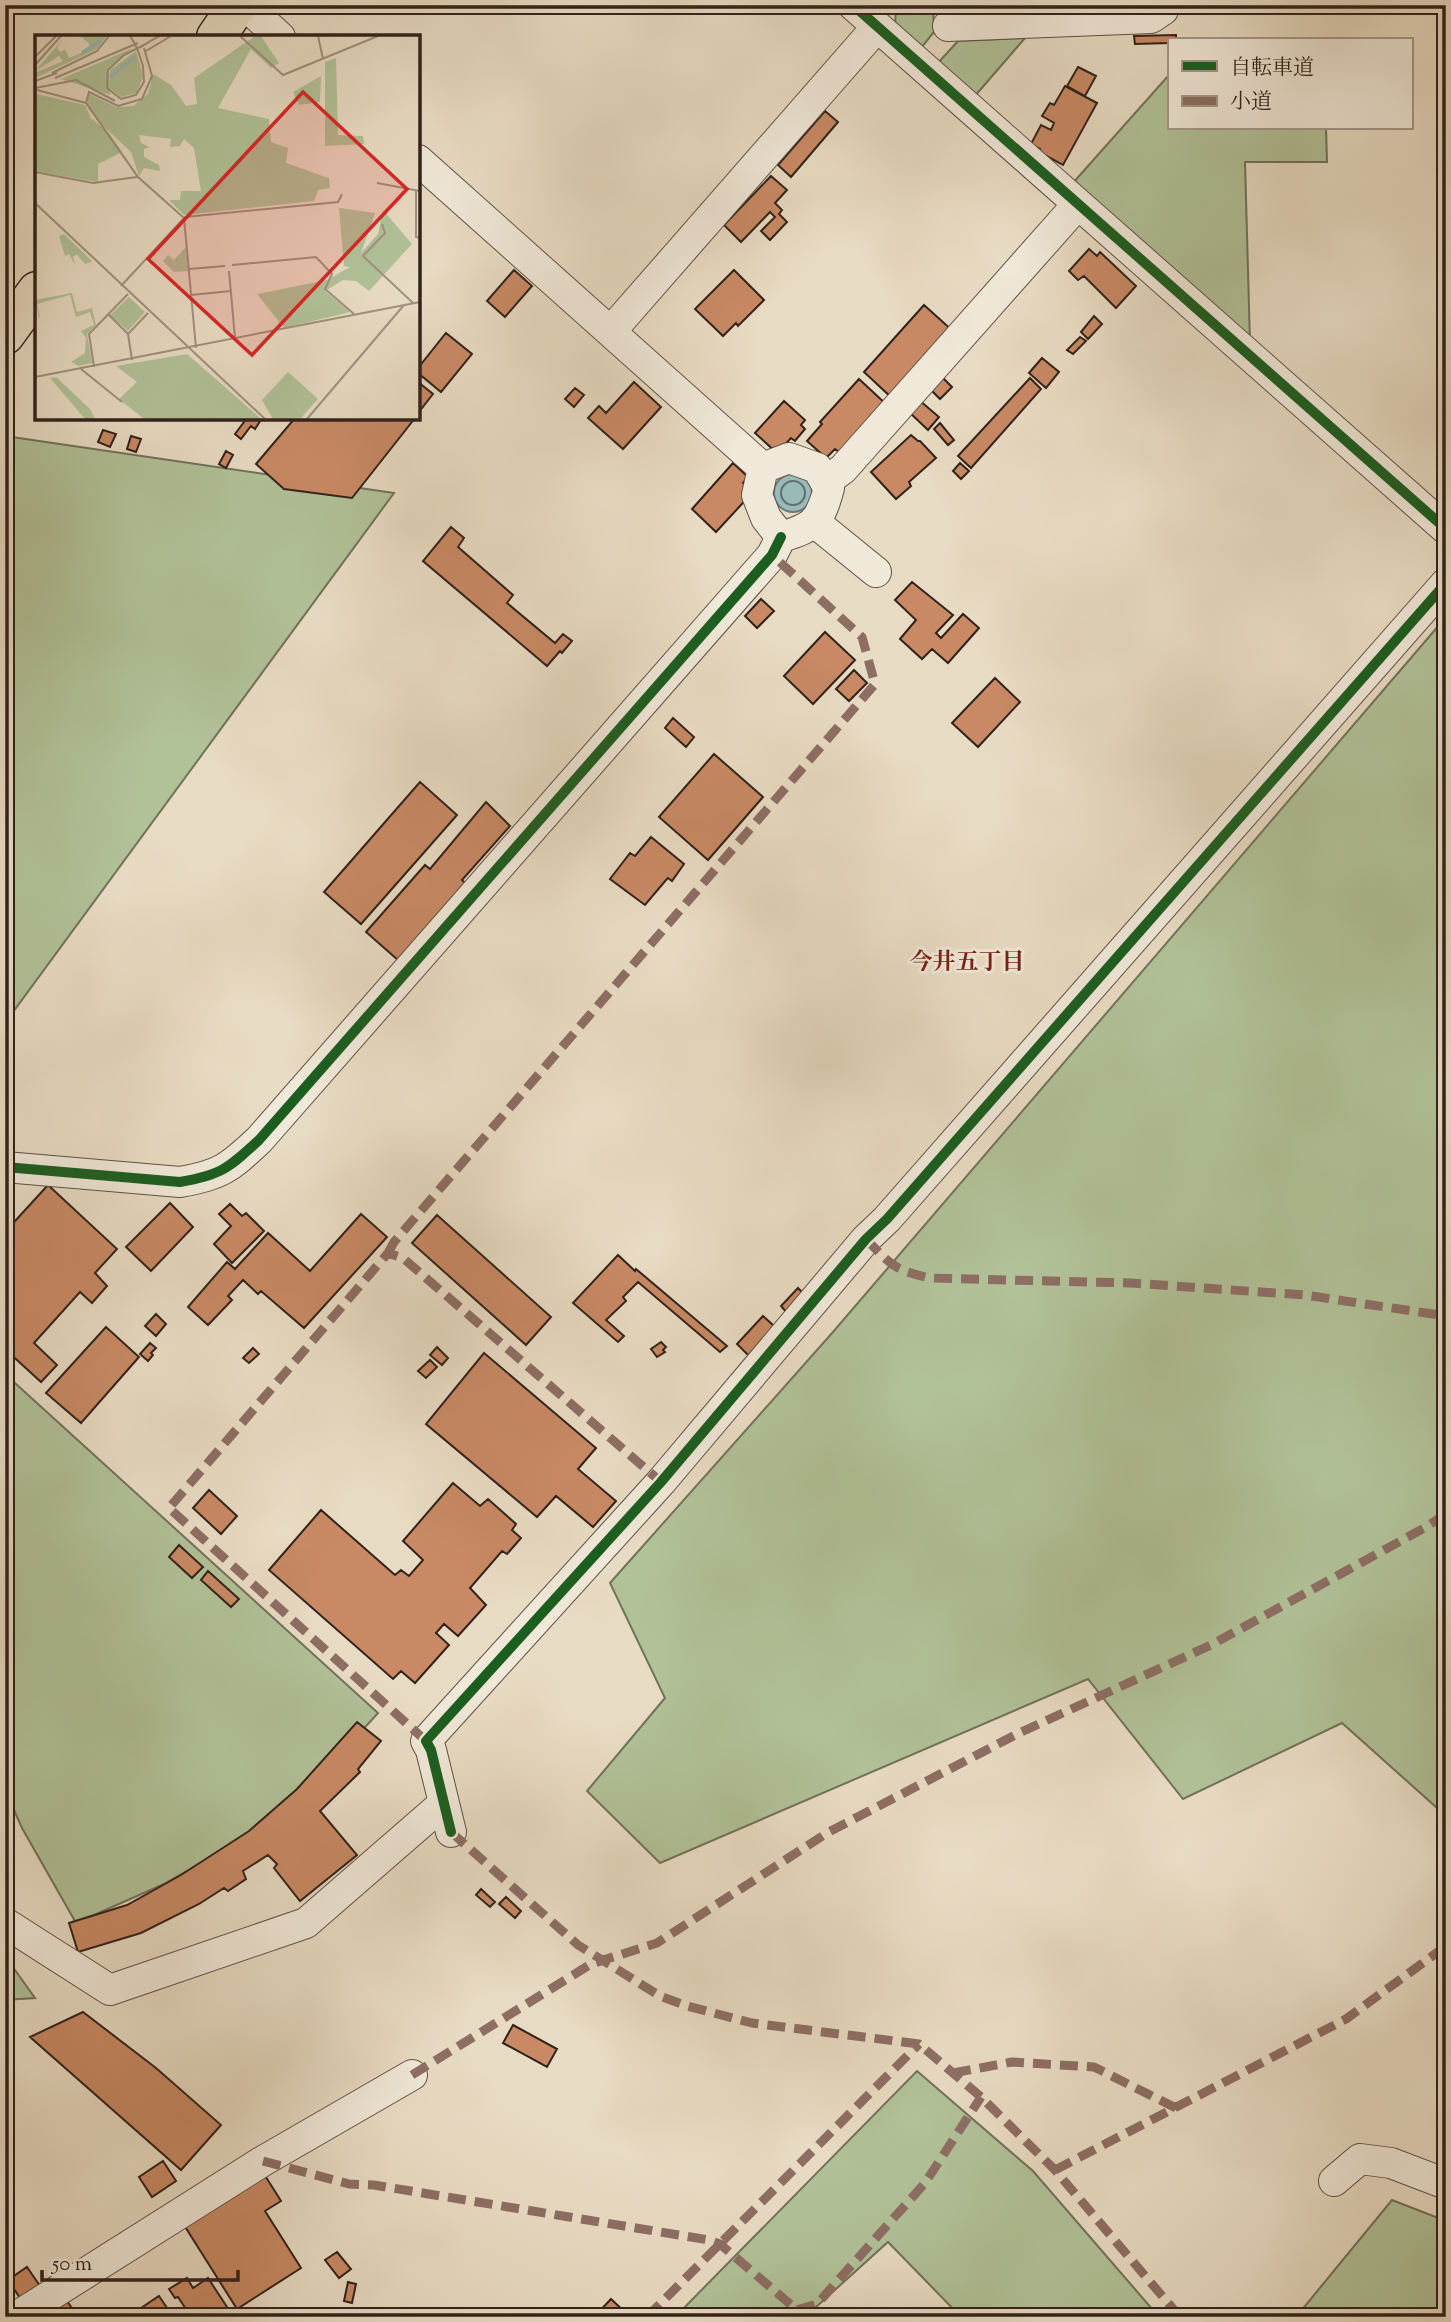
<svg xmlns="http://www.w3.org/2000/svg" width="1451" height="2322" font-family="'Sorts Mill Goudy','Noto Serif JP',serif">
  <style>
    .green { fill: #b1c198; stroke: #71725a; stroke-width: 2 }
    .water { fill: #98bab8; stroke: #6f7d79; stroke-width: 2 }
    .lines { fill: none; stroke-linecap: round; stroke-linejoin: round }
    .shore { stroke: #646e6a; stroke-width: 2 }
    .building { fill: #c88964; stroke: #31221b; stroke-width: 2 }
    .minor-casing { stroke: #5f5045; stroke-width: 32 }
    .major-casing { stroke: #31221b; stroke-width: 41 }
    .minor { stroke: #f0e8d8; stroke-width: 30 }
    .major { stroke: #e8dbc3; stroke-width: 38 }
    .quiet { stroke: #8d6e63; stroke-width: 9; stroke-dasharray: 18 9; stroke-linecap: butt }
    .cycleway-casing { stroke: #f0e8d8; stroke-width: 15 }
    .cycleway { stroke: #1b5e20; stroke-width: 10 }
    .labels { text-anchor: middle; dominant-baseline: central; stroke-width: 6; stroke-linejoin: round; paint-order: stroke }
    .neighbourhood-label { font-size: 23px; font-weight: bold; fill: #7a1f14; stroke: #f0e8d8 }
    .inset-river { fill: none; stroke: #98bab8; stroke-width: 3.5 }
    .inset-road { fill: none; stroke: #9f9180; stroke-width: 2 }
    .view { fill: #d62828; fill-opacity: 0.15; stroke: #d62828; stroke-width: 3.5 }
    .inset-edge { fill: none; stroke: #31221b; stroke-width: 3.5 }
  </style>
  <rect width="100%" height="100%" fill="#e8dbc3"/>
  <filter id="stains"><feTurbulence type="fractalNoise" baseFrequency=".00286" numOctaves="4"/><feColorMatrix values="0 0 0 0 .2 0 0 0 0 .09 0 0 0 0 .02 0 0 0 .5 -.17"/></filter>
  <radialGradient id="worn" r=".72"><stop offset=".6" stop-color="#630" stop-opacity="0"/><stop offset="1" stop-color="#630" stop-opacity=".3"/></radialGradient>
  <!-- green -->
  <path class="green" d="M896,5H933L934,32L921,48L895,28Z
    M1025,38L974,97L937,64L958,41Z
    M1168,76L1169,128H1326L1327,162H1245L1250,343L1072,184Z
    M5,436L394,493L5,1023Z
    M1446,617V1816L1342,1723L1183,1799L1088,1679L660,1863L587,1791L665,1698L610,1583L833,1332Z
    M5,1374L378,1713L314,1783L242,1839L164,1884L76,1923L22,1828L5,1790Z
    M5,1956L35,1998L5,2000Z
    M917,2071L1033,2171L1159,2317H961L888,2242L805,2317H675Z
    M1392,2200L1446,2221V2317H1296Z"/>
  <!-- water -->
  <path class="water" d="M774 493a19 19 0 1 1 38 0a19 19 0 1 1-38 0Z"/>
  <g class="lines">
    <!-- shore -->
    <path class="shore" d="M781 493a12 12 0 1 1 24 0a12 12 0 1 1-24 0Z"/>
  </g>
  <!-- building -->
  <path class="building" d="M959,5H1142L959,12Z
    M1176,35V40H1169V43L1135,44L1134,36Z
    M1078,67L1096,76L1085,96L1067,86Z
    M1065,86L1097,103L1063,165L1039,152L1040,149L1031,144L1041,125L1051,130L1054,123L1042,116L1050,103L1054,105Z
    M825,111L838,122L791,177L778,165Z
    M771,176L787,190L775,203L782,210L779,214L787,222L770,240L761,231L775,217L770,212L741,242L724,225Z
    M1089,249L1097,256L1100,252L1136,286L1116,308L1084,276L1078,280L1069,271Z
    M514,270L532,286L505,317L487,301Z
    M734,270L764,300L738,326L736,323L723,336L695,309Z
    M924,305L954,332L893,399L864,372Z
    M1094,316L1102,324L1088,339L1081,332Z
    M446,333L472,354L441,392L418,373V368Z
    M1080,337L1086,341L1073,354L1067,350Z
    M1042,358L1059,372L1046,388L1029,373Z
    M943,378L952,387L940,399L931,390Z
    M1030,378L1041,389L971,468L958,456Z
    M859,379L887,405L843,455L835,449L826,458L807,441L822,424L820,422Z
    M418,382L433,394L418,413Z
    M634,382L661,407L623,449L588,418L599,406L606,413Z
    M575,388L584,395L574,407L565,399Z
    M919,400L939,417L928,430L909,412Z
    M784,401L805,420L801,425L805,429L795,441L791,438L777,453L755,433Z
    M247,418H262L255,429L251,426L241,439L235,434Z
    M295,418H415L352,498L284,489L256,464Z
    M940,423L954,440L948,445L934,429Z
    M103,430L116,434L110,447L98,442Z
    M911,435L918,441H920L936,458L909,482L911,486L896,499L871,472Z
    M131,436L141,439L136,452L127,449Z
    M226,451L233,455L226,468L219,464Z
    M733,463L748,477L743,483L753,492L716,532L692,509Z
    M960,463L969,471L961,479L953,471Z
    M451,527L464,538L458,547L513,595L507,603L555,643L563,634L572,641L562,653L560,651L547,666L423,561Z
    M912,582L953,615L936,633L941,638L963,614L979,628L948,663L932,649L922,659L900,639L916,620L895,600Z
    M761,599L774,611L757,628L745,616Z
    M825,632L855,660L813,704L784,676Z
    M854,670L867,683L849,701L836,689Z
    M995,678L1020,702L978,747L952,723Z
    M673,718L694,737L686,747L665,728Z
    M714,754L763,797L708,860L659,817Z
    M420,782L457,815L361,924L324,892Z
    M486,802L510,826L462,880L465,883L398,960L366,932L425,865L430,869Z
    M651,837L684,864L672,881L668,878L666,880L645,905L610,879L630,853L635,856Z
    M48,1185L117,1249L95,1273L107,1286L92,1303L80,1292L34,1343L57,1365L41,1382L5,1349V1232Z
    M170,1203L193,1227L151,1271L126,1247Z
    M230,1204L242,1216L246,1213L264,1231L232,1263L214,1244L231,1226L219,1214Z
    M361,1214L387,1237L304,1328L261,1291L258,1294L243,1280L228,1296L232,1300L208,1325L188,1307L227,1262L235,1269L268,1233L310,1271Z
    M437,1215L551,1317L526,1345L412,1243Z
    M618,1255L635,1271L636,1269L727,1346L720,1352L638,1282L623,1297L626,1301L606,1320L624,1336L618,1342L573,1303Z
    M798,1288L804,1294L787,1313L781,1306Z
    M156,1314L166,1324L156,1336L145,1326Z
    M763,1316L774,1326L751,1358L737,1344Z
    M106,1327L139,1357L81,1423L46,1393Z
    M661,1342L666,1347L663,1350L665,1352L657,1357L651,1349Z
    M150,1343L156,1348L151,1353L153,1355L148,1361L140,1354Z
    M437,1347L448,1358L442,1365L430,1355Z
    M253,1348L259,1354L249,1363L243,1358Z
    M484,1353L596,1448L578,1469L616,1501L593,1527L556,1496L537,1517L426,1424Z
    M430,1360L437,1367L426,1378L418,1371Z
    M453,1483L480,1506L488,1499L516,1524L512,1530L521,1538L507,1554L502,1551L470,1588L486,1605L458,1636L444,1624L436,1633L449,1645L415,1683L401,1671L393,1679L269,1570L321,1510L395,1575L401,1570L409,1576L423,1560L403,1541Z
    M209,1490L237,1516L221,1534L193,1508Z
    M179,1545L203,1567L192,1578L169,1557Z
    M208,1571L239,1599L231,1607L201,1580Z
    M357,1722L381,1741L358,1769L360,1772L320,1811L357,1855L300,1901L274,1868L277,1864L268,1855L243,1871L246,1879L228,1891L224,1888L199,1904L141,1933L78,1952L69,1923L127,1905L181,1875L249,1831L297,1789Z
    M481,1889L495,1902L490,1907L476,1895Z
    M506,1897L521,1911L515,1918L499,1904Z
    M83,2012L156,2068L221,2125L181,2170L30,2037Z
    M513,2025L557,2049L547,2067L503,2043Z
    M163,2161L176,2181L152,2197L139,2177Z
    M264,2174L281,2201L265,2211L301,2268L237,2309L184,2225Z
    M337,2252L351,2269L339,2278L325,2260Z
    M27,2267L40,2286L20,2298L8,2280Z
    M187,2278L193,2288L208,2278L227,2307L211,2317H191L178,2297L175,2298L169,2289Z
    M348,2282L356,2284L352,2303L344,2301Z
    M159,2296L173,2317H121L131,2309L135,2312Z
    M611,2299L627,2314L624,2317H594Z
    M67,2301L74,2311L77,2309L82,2317H43Z"/>
  <g class="lines">
    <!-- minor casing -->
    <g class="minor-casing">
      <path id="minor" d="M245,5L280,37
        M853,5L1446,529
        M948,26L1151,18L1163,10V5
        M418,160L763,468
        M611,331L877,27
        M789,458L817,468L829,488C820,521 815,527 781,537L766,518L757,495L763,468Z
        M825,482L843,469L1078,204
        M815,520L823,529L876,572
        M5,1167L180,1182C221,1175 229,1168 259,1140L772,555L781,537
        M451,1832L431,1750L426,1741L661,1482L866,1239L887,1219L1446,583
        M5,1923L110,1990L306,1923L443,1804
        M1334,2181L1360,2159L1391,2163L1446,2184
        M16,2317L263,2161L412,2075"/>
    </g>
    <!-- major casing -->
    <g class="major-casing">
      <path id="major" d="M216,37L238,5
        M5,335L37,291"/>
    </g>
    <!-- minor -->
    <use href="#minor" class="minor"/>
    <!-- major -->
    <use href="#major" class="major"/>
    <!-- quiet -->
    <path class="quiet" d="M866,1239C892,1266 893,1269 929,1278L1131,1283L1305,1295L1446,1316
      M388,1253L394,1242L875,684L862,637L772,555
      M426,1741L169,1508L388,1253L403,1258L661,1482
      M451,1832L578,1945L660,1996L687,2006L752,2023L919,2044L981,2097L1055,2170L1180,2317
      M953,2073L1012,2062L1094,2067L1176,2108
      M412,2075L591,1964L657,1943L827,1833L1017,1734L1211,1645L1426,1527L1446,1514
      M263,2161L349,2184L374,2185L709,2240L720,2244L797,2310L817,2304L925,2183L981,2097
      M1055,2170L1346,2019L1446,1946
      M647,2317L919,2044"/>
    <!-- cycleway casing -->
    <g class="cycleway-casing">
      <path id="cycleway" d="M853,5L1446,529
        M5,1167L180,1182C221,1175 229,1168 259,1140L772,555L781,537
        M451,1832L431,1750L426,1741L661,1482L866,1239L887,1219L1446,583"/>
    </g>
    <!-- cycleway -->
    <use href="#cycleway" class="cycleway"/>
  </g>
  <g class="labels">
    <!-- neighbourhood labels -->
    <g class="neighbourhood-label">
      <text x="967" y="963">今井五丁目</text>
    </g>
  </g>
  <!-- overview -->
  <g transform="translate(35 35)">
    <rect width="385" height="385" fill="#e8dbc3"/>
    <path d="M46,1H72L62,14L0,43V38L28,26L24,21L0,36L28,4L22,13L26,17L30,14L34,23L53,15L56,11ZM220,1H226L244,28L236,33L216,14L183,73L234,84L236,107L253,113L251,128L294,143L295,153L283,155L279,166L149,180L134,165H145L146,156H166L159,113L149,104L145,111L135,112L136,104L104,100L106,108L115,112L109,114V122L124,130L125,136L109,133L104,141L96,117L63,86L52,68L54,59L81,72L98,71L113,59L118,39L136,50L151,71L162,69L159,43ZM98,13L73,33L75,60L26,44ZM101,16L108,41L102,58L86,62L74,53L75,35ZM301,23L303,100L328,101L329,109L290,111V27ZM286,41L285,67L264,70L258,57ZM1,59L50,70L56,83L74,98L87,117L63,129V147L0,136ZM304,173L340,178L326,218L343,199L348,175L377,209L334,256L321,246L308,245L290,256L315,277L249,293L222,259L292,245L315,232L309,231ZM29,199L57,226L56,227L50,229L42,220L38,221L40,230L34,219L30,221L24,201ZM151,212L153,236L139,237L128,226L133,220L139,225ZM37,258L42,277L57,273L61,290L52,299L57,328L44,331L36,327L50,318L51,303L46,296L59,290L55,277L41,282L35,260L2,269L5,282L0,284L4,282L0,265ZM94,262L110,277L93,296L75,280ZM152,319L191,353L226,384H109L84,364L102,347L81,331ZM253,337L283,364L265,384H238L227,365ZM21,342L55,374L60,384H50L15,343Z" fill="#b1c198"/>
    <path class="inset-river" d="M47,18L66,5M75,42L100,22"/>
    <path class="inset-road" d="M95,1L100,9L103,16L108,31L109,47L101,60L86,64L72,53L73,35L87,22L89,20L107,11L124,1H125M205,1L248,40L343,1M283,1L288,24M109,13L117,41L107,64L83,71L54,57L51,68L103,142L149,183L161,313M111,16L136,1M0,22L21,1M0,30L26,1M17,38L62,16L74,1M20,43L103,8M0,46L22,38M0,53L41,45L80,66M2,55L51,68M0,137L58,148L102,142M342,148L385,156M381,155V202L385,203M0,168L230,384M347,189L350,198L328,221L378,268M197,230L281,222L297,239L290,254L319,279M154,234L190,231M194,236L200,303M86,251L150,182L303,167L307,159M156,260L196,256M73,279L93,299M97,325L93,299L113,278M59,332L54,299L93,259M46,334L87,367M0,342L385,267M272,384L369,270"/>
    <path class="view" d="M268,57L372,154L217,320L113,224Z"/>
    <rect width="385" height="385" class="inset-edge"/>
  </g>
  <!-- margin -->
  <rect width="1451" height="2322" fill="none" stroke="#e8dbc3" stroke-width="28"/>
  <rect x="7" y="7" width="1437" height="2308" fill="none" stroke="#31221b" stroke-width="3.5"/>
  <rect x="14" y="14" width="1423" height="2294" fill="none" stroke="#31221b" stroke-width="2"/>
  <!-- legend -->
  <rect x="1168" y="38" width="245" height="91" fill="#f0e8d8" stroke="#a4998c" stroke-width="2"/>
  <rect x="1182" y="61" width="35" height="10" fill="#1b5e20" stroke="#a4998c" stroke-width="2"/>
  <text x="1230" y="74" font-size="21" fill="#31221b">自転車道</text>
  <rect x="1182" y="96" width="35" height="10" fill="#8d6e63" stroke="#a4998c" stroke-width="2"/>
  <text x="1230" y="108" font-size="21" fill="#31221b">小道</text>
  <!-- scale -->
  <path d="M42 2270v10h196v-10" fill="none" stroke="#31221b" stroke-width="3.5"/>
  <text x="52" y="2270" font-size="21" fill="#31221b" stroke="#f0e8d8" stroke-width="5" paint-order="stroke">50 m</text>
  <rect width="100%" height="100%" filter="url(#stains)"/>
  <rect width="100%" height="100%" fill="url(#worn)"/>
</svg>
